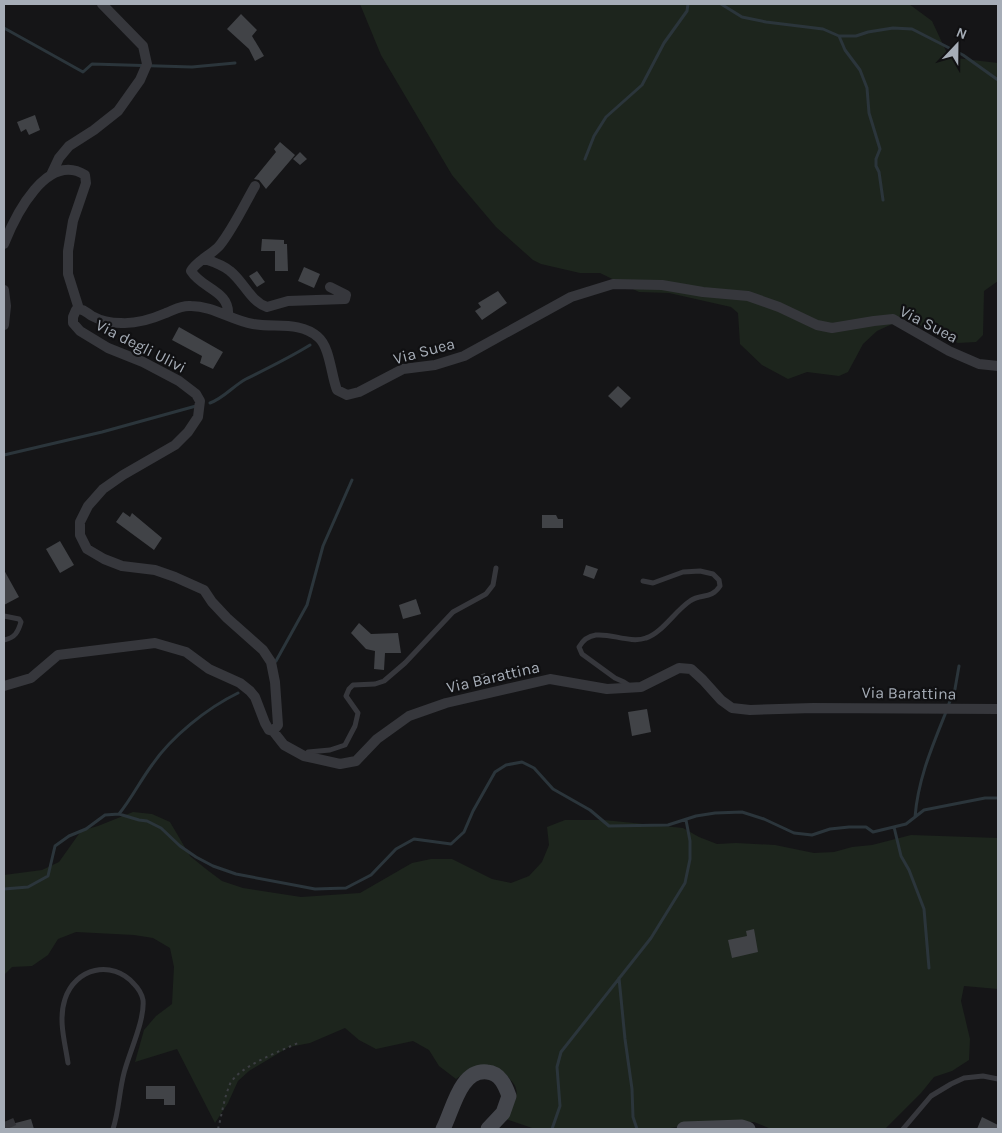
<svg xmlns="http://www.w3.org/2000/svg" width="1002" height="1133" font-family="Karla,sans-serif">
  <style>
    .green { fill: #1d251d }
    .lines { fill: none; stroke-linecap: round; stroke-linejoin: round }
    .stream { stroke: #2b353b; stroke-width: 3 }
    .building { fill: #414347 }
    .highway-tunnel { stroke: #323337; stroke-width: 20; stroke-dasharray: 20 10; stroke-linecap: butt }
    .path { stroke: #3c3e43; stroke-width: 2; stroke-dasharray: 2.5 4; stroke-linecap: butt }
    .lane { stroke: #36373c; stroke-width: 5 }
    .street { stroke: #36373c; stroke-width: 10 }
    .secondary { stroke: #44464c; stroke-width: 15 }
    .labels { text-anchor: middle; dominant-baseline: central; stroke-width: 4.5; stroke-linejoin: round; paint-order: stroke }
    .street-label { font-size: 16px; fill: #a6adb7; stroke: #101012 }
  </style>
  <rect width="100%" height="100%" fill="#151517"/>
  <!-- green -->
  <path class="green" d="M360,4H909L932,21L946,51L956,58L998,63V281L984,291L983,335L976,342L958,343L905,318L877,331L863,344L848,372L839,376L807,372L788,379L762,365L740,344L738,313L731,307L669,293L639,292L600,273H580L541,264L533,260L496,227L452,175L381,55Z
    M133,812L152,814L170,822L190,856L206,869L222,881L243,888L301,897L360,893L412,863L431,859H452L492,879L511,883L529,876L542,862L549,845L547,827L565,820H604L683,828L699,837L717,844L736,843L775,845L814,853L834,852L852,847L872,845L911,835L998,838V989L964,986L961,1001L970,1039L969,1060L952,1071L934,1077L921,1093L885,1129H771L754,1122H716L663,1129H535L503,1118C521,1093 523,1089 498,1068L469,1070L456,1079L439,1066L429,1050L413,1041L376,1049L359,1040L345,1028L310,1043L289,1047L249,1071L238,1081L228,1103L215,1123L177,1049L135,1062L144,1030L156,1016L172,1004L174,967L170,948L153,938L134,935L76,932L58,939L48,955L32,966L12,967L4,975V875L42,870L59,862L81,831L98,826Z"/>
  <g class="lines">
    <!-- stream -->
    <path class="stream" d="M721,4L742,17L766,22L823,29L839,36H856L868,32L893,28L912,29L963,55L998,80
      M4,28L83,72L92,64L192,67L235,63
      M839,36L845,50L860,70L867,88L869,113L880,149L876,159V166L879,172L883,200
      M585,159L594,136L606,117L642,85L664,43L687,11L688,4
      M210,403C224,398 233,386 246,379C268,368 289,358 310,345
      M4,455L102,432L196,406
      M276,661L307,605L323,546L352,480
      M948,706L955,689L959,666
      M119,814C132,798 140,781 152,765C171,737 207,708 238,693
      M915,817C918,779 932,747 946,712
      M894,827L901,856L909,870L924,909L929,968
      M4,889L28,887L48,876L55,846L69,836L86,829L105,815L119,814L139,820L147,821L161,828L180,846L196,857L213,866L236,874L315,889L346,888L371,875L396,849L414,839L451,844L464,832L473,811L495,772L506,765L522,762L534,768L553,789L590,810L609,826L668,825L696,816L715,813L742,812L764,819L794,833L812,835L830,829L849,827H866L873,832L906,824L924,810L985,798H998
      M619,978L625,1039L632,1089L633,1117L637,1129
      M552,1129L560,1106L557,1067L561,1052L651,938L685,883L690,859V841L686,820"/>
  </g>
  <!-- building -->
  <path class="building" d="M241,14L257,30L252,36L264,56L255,61L249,49L227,29Z
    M35,115L40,130L29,135L26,129L21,132L17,122Z
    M280,142L295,155L266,189L259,180L254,179L276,152L274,149Z
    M300,152L307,159L300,165L293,159Z
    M262,239L284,240V244H287L288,271H275V251H261Z
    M304,267L320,274L314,288L298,281Z
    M257,271L265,282L257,287L249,276Z
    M498,291L507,303L482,320L475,311L481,307L478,303Z
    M179,327L223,352L213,369L200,363L202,356L172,340Z
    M618,386L631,398L621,408L608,396Z
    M123,512L130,517L132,513L162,538L154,550L116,522Z
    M542,515H556L558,519H563V528H542Z
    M60,541L74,565L60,573L46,549Z
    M586,565L598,569L594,579L583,575Z
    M4,570L19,597L4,605Z
    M416,599L421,614L403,619L399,605Z
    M359,623L371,634L398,633L401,653H385L384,670L374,669L375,651L366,649L351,633Z
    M485,673L488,683L475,687L472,677Z
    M647,709L651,732L632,736L628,712Z
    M754,929L758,952L732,958L728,940L747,936L746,931Z
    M146,1086H175V1105H164V1099H146Z
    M982,1117L998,1125V1129H977Z
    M31,1119L34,1129H4V1126Z"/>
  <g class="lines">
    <!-- highway-tunnel -->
    <path class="highway-tunnel" d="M4,1122L7,1129"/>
    <!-- path -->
    <path class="path" d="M218,1129C222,1114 224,1098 230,1084C239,1066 281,1051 300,1042"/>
    <!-- lane -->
    <path class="lane" d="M4,616L19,619L21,622C18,632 15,638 4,640
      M630,686L624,682L615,678L582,654L579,647C594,621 623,646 646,638C662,633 675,611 690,601C701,593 711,600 720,586L719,580L713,574L700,571L683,572L653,583L643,581
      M305,755L308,752L330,750L345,745L355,726L358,713L346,696L349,689L353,685L375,684L384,681L405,663L453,612L486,594L493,585L496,568
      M68,1063C65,1042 58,1020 65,999C75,968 112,959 134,984C138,988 142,995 143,1000C145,1020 129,1053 124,1073C119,1092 119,1111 113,1129
      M903,1129L931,1096L951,1084L964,1078L983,1076L998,1079"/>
    <!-- street -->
    <path class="street" d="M51,175L59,158L69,146L94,130L118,111L140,80L147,64L143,46L102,4
      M4,244C15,216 47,151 85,175L86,183L73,221L68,251V274L79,309C85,310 87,313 92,316C101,321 112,323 121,323C136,324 152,319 166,313C174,310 181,305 191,306C213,306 231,320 253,324C275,328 300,321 318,337C330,347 331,375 337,390L347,395L359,392L403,369L435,365L464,356L571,297L613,284L662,285L703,292L748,296L779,307L817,325L832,328L874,321L893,319L949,351L979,364L998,366
      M205,259C214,262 223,265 230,271C244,282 250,301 267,307L288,301L345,299L346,295L330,287
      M4,290L6,306L4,325
      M228,315C230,291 202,289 191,271C196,261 213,254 220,245C234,227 244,205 255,186
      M4,686L31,678L58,655L155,643L186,652L209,669L240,683L250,691L255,697L265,723L269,730L273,731L278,725L275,682L271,662L263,650L227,618L212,602L204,590L175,577L155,570L122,566L104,559L87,549L80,535V522L88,506L103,489L123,475L175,445L188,432L198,417L200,401L196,394L179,381L143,362L108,348L80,331L73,323V317L76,310L79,309
      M273,731L284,745L304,756L340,764L356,761L377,739L409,716L446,703L550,679L607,689L641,687L679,668L691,669L703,680L721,700L732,708L750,710L813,708L998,709"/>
    <!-- secondary -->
    <path class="secondary" d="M443,1129C453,1110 460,1069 487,1072C500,1073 505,1085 509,1096L503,1113L488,1129
      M684,1129L742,1127L748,1129"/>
  </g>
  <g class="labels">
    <!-- street labels -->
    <g class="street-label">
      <text transform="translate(929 324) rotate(27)">Via Suea</text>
      <text transform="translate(141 346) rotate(27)">Via degli Ulivi</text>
      <text transform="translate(424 351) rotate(-15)">Via Suea</text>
      <text transform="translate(493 677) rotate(-13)">Via Barattina</text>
      <text transform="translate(909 693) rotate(1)">Via Barattina</text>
    </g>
  </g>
  <!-- border -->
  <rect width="1002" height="1133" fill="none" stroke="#a6adb7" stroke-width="10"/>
  <!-- north arrow -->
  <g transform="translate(957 45) rotate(22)" stroke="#101012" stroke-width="4" paint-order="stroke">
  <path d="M0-4L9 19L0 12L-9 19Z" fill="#a6adb7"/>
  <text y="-8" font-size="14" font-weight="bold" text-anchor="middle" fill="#a6adb7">N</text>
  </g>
</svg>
